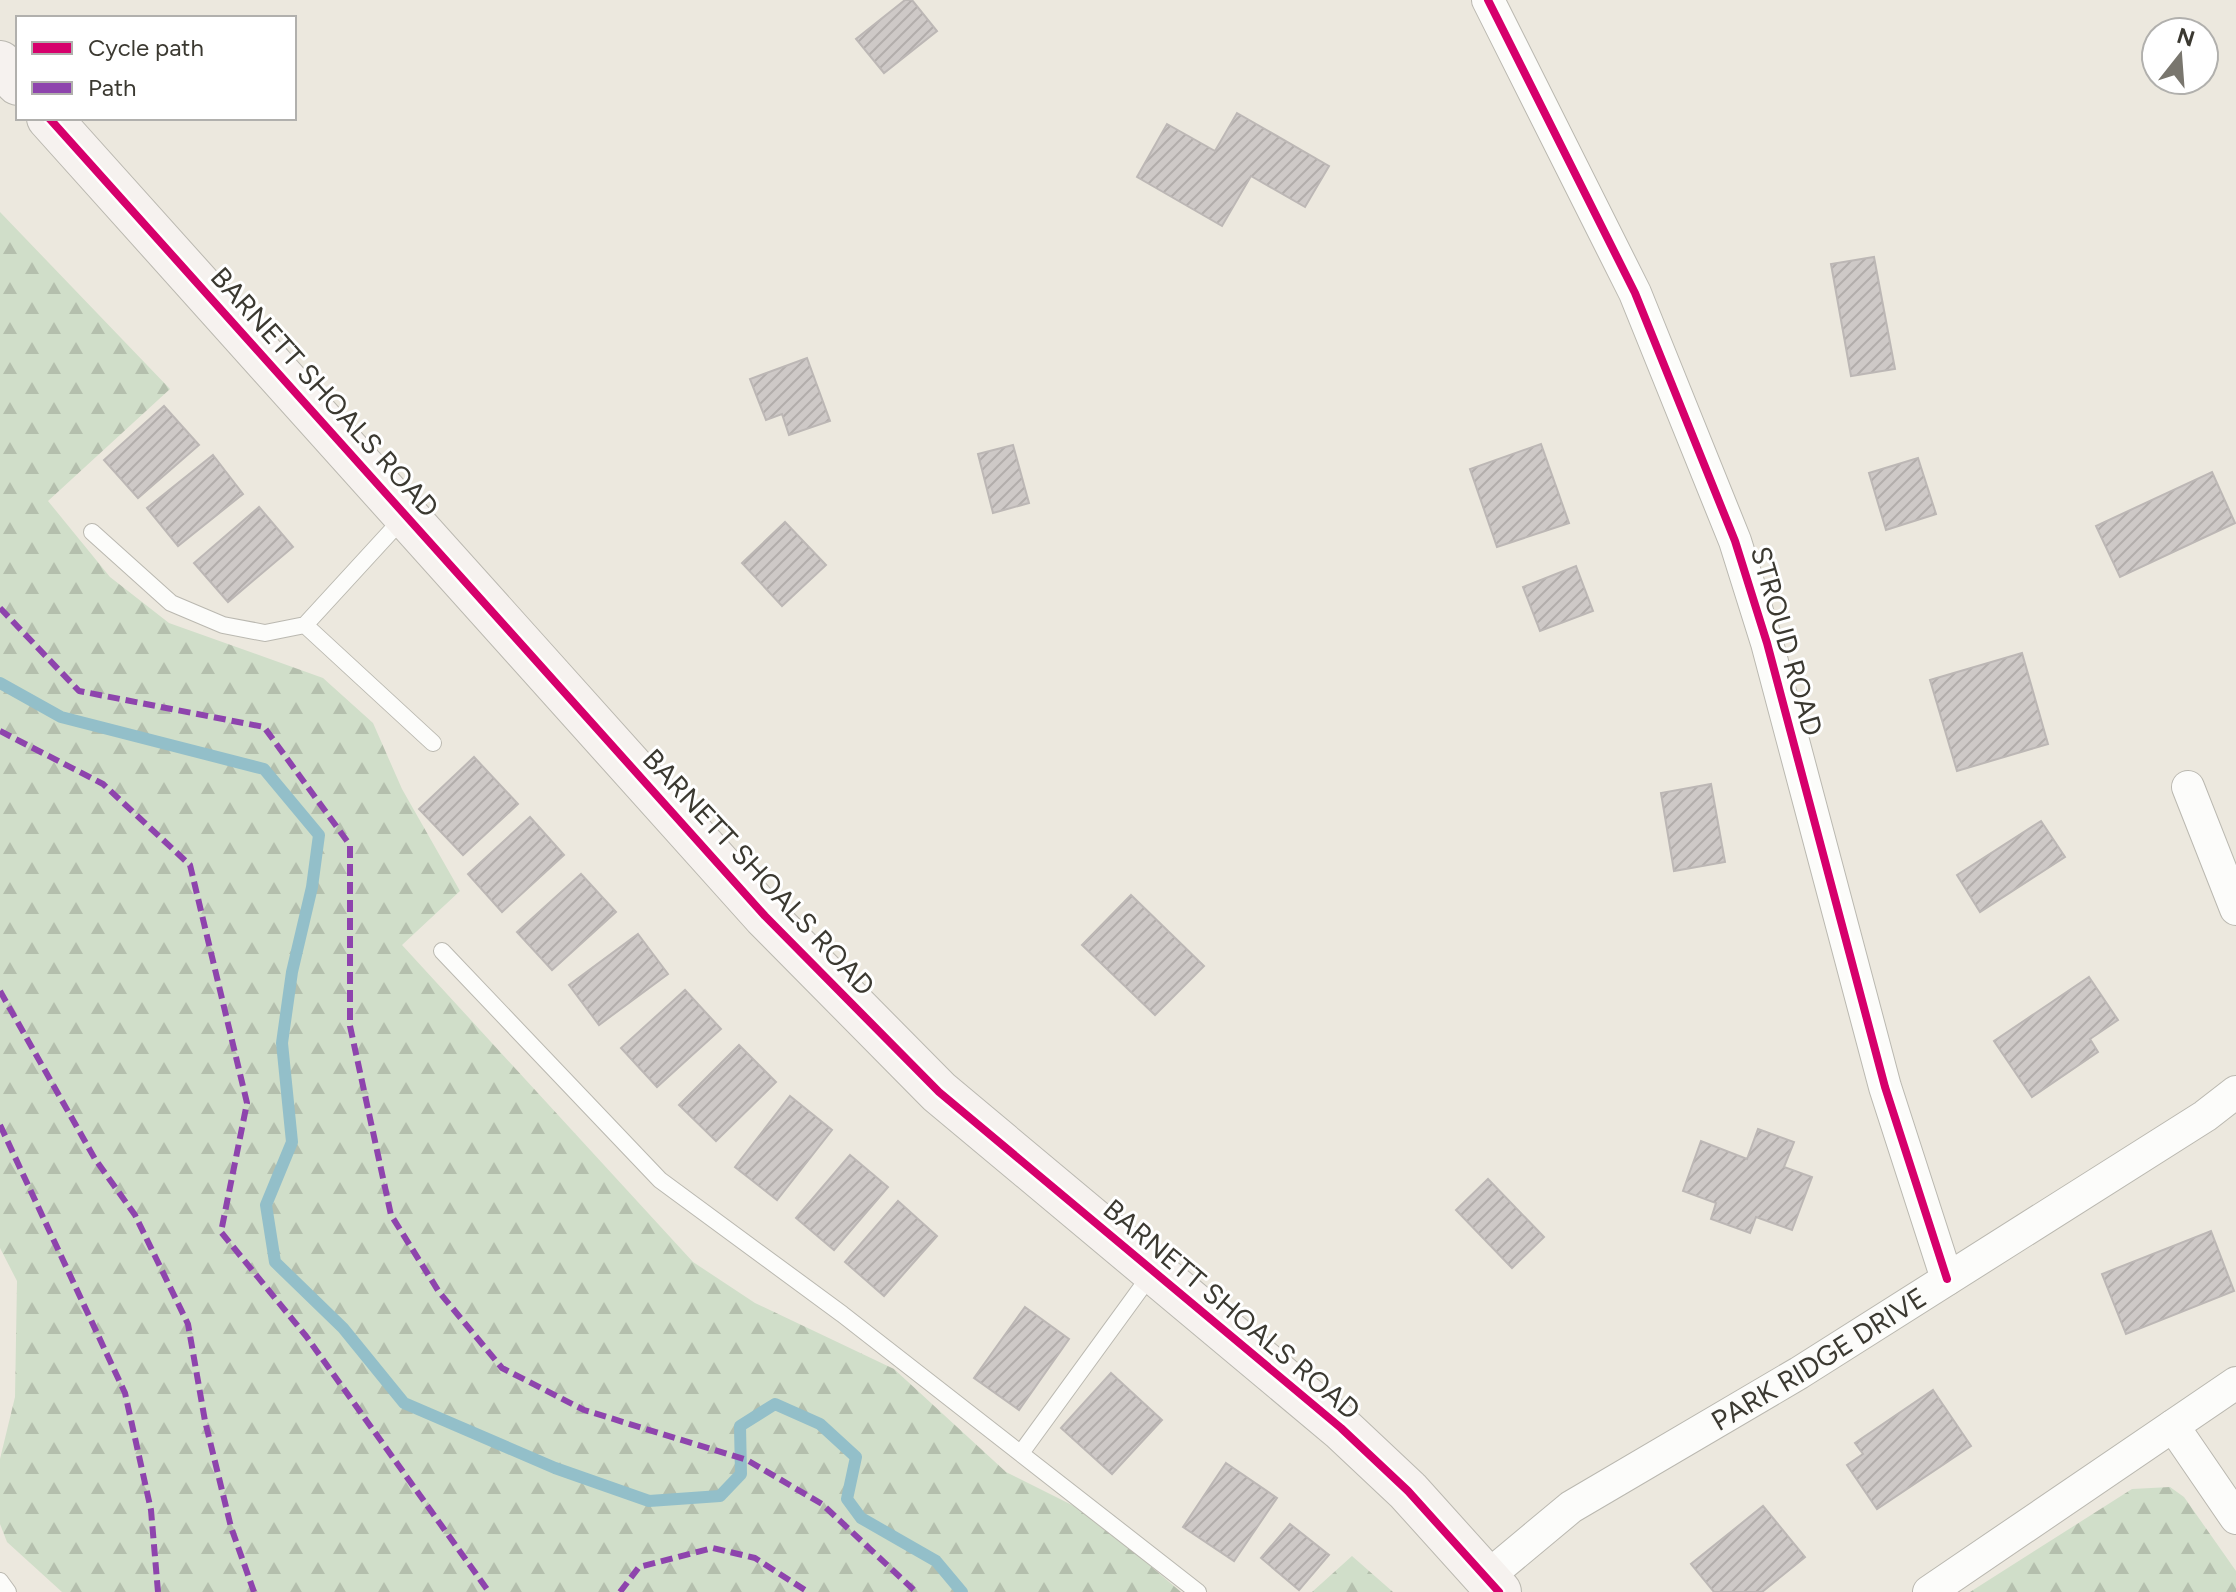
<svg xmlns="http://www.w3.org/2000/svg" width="2236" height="1592" font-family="Figtree,sans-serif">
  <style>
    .forest { fill: url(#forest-firs) }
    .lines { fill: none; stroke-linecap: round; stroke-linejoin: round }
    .stream { stroke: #93bfc9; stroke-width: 12 }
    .building { fill: url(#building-hatch); stroke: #bcb7b5; stroke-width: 2 }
    .service-casing { stroke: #bab8b0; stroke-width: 18 }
    .minor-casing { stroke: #bab8b0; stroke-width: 34 }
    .secondary-casing { stroke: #bab8b0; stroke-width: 46 }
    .service { stroke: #fcfcfa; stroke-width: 16 }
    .minor { stroke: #fcfcfa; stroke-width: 32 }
    .secondary { stroke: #f6f2ef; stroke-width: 44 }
    .quiet { stroke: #8e44ad; stroke-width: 6; stroke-dasharray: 12 6; stroke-linecap: butt }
    .cycleway-casing { stroke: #fff; stroke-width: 13 }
    .cycleway { stroke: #d6006c; stroke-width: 8 }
    .labels { text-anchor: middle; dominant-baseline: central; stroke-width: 6; stroke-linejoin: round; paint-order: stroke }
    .street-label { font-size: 28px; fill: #3b3931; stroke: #fff }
  </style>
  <defs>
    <pattern id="forest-firs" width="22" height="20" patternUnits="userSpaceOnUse" patternTransform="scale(2)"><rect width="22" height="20" fill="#d0dec9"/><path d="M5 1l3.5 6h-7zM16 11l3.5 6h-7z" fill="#b4bfad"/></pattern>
    <pattern id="building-hatch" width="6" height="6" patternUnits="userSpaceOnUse" patternTransform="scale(2)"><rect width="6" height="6" fill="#cec9c7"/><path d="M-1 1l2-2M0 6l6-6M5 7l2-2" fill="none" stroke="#b2adab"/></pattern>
  </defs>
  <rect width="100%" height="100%" fill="#ece8de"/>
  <!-- forest -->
  <path class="forest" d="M0,212L170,389L48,501L110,577L169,623L323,678L373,723L402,789L460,891L402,945L693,1262L755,1303L894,1369L1006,1472L1088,1513L1181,1592H62L7,1542L0,1524V1459L15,1397L17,1281L0,1248Z
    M2170,1487L2184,1497L2236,1571V1592H1970L2132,1489Z
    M1352,1556L1393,1592H1312Z"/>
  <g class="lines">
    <!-- stream -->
    <path class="stream" d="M0,683L61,717L264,769L319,835L312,887L292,972L282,1043L292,1142L266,1205L275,1262L343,1328L404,1403L555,1468L649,1501L720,1496L741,1474L740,1426L775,1404L820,1424L856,1457L847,1499L861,1518L936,1561L962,1592"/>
  </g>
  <!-- building -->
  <path class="building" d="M905,0H912L937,31L884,73L856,39Z
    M1237,113L1329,166L1305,207L1251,176L1222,226L1137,177L1167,124L1215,151Z
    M1874,257L1895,369L1851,376L1831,264Z
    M807,358L830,421L789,435L782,414L766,420L750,379Z
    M164,406L199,445L138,498L104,460Z
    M1541,444L1569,523L1497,547L1470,469Z
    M1013,445L1029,503L993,513L978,454Z
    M213,455L243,494L178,546L147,508Z
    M1918,458L1936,514L1886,530L1869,473Z
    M2212,472L2235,523L2120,577L2096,526Z
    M259,507L293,547L228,602L194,563Z
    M785,522L826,565L782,606L742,563Z
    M1576,566L1593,611L1540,631L1523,587Z
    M2022,653L2048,744L1957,771L1930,680Z
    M474,757L518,804L463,855L419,809Z
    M1711,784L1725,862L1674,871L1661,793Z
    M530,817L564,855L502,912L468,874Z
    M2041,821L2065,857L1980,912L1957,875Z
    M581,874L616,912L552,970L517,932Z
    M1131,895L1204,966L1155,1015L1082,945Z
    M638,934L668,974L599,1025L569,985Z
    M2089,977L2118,1020L2090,1039L2098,1052L2032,1097L1994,1041Z
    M685,990L721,1029L657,1087L621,1048Z
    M739,1045L776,1082L716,1141L679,1105Z
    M790,1096L832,1130L777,1200L735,1167Z
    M1758,1129L1794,1142L1784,1167L1812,1177L1792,1230L1756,1217L1750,1233L1711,1219L1716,1203L1683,1191L1701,1141L1747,1159Z
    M850,1155L888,1187L834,1250L796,1218Z
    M1488,1179L1544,1237L1512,1268L1456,1210Z
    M898,1201L937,1236L884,1296L845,1262Z
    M2211,1231L2234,1291L2126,1334L2102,1274Z
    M1025,1307L1069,1339L1019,1410L974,1378Z
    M1111,1373L1162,1420L1112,1474L1061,1428Z
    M1933,1390L1971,1446L1877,1509L1847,1465L1863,1454L1855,1443Z
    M1226,1463L1277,1498L1234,1561L1183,1527Z
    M1763,1506L1805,1557L1762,1592H1714L1691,1564Z
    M1290,1524L1329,1555L1299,1590L1261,1558Z"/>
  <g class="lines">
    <!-- service casing -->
    <g class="service-casing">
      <path id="service" d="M92,532L171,603L223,625L265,633L305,625L405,516
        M305,625L433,743
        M442,951L660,1180L842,1314L1198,1592
        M1021,1453L1152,1273
        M0,1581L8,1592"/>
    </g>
    <!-- minor casing -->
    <g class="minor-casing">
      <g id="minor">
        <path d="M1488,0L1635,293L1735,541L1767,643L1885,1087L1947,1279"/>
        <path d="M2188,787L2236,909"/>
        <path d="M2173,1426L2236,1518"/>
        <path id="s1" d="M1487,1577L1571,1507L1799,1373L2205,1116L2236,1092"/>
        <path d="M1929,1592L2236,1383"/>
      </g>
    </g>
    <!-- secondary casing -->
    <g class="secondary-casing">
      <path id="secondary" d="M0,63L18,83
        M49,118L765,916L939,1092L1341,1428L1408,1491L1499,1592"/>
    </g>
    <!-- service -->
    <use href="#service" class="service"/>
    <!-- minor -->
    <use href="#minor" class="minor"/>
    <!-- secondary -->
    <use href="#secondary" class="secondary"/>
    <!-- quiet -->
    <path class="quiet" d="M0,608L79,691L264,727L350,845V1026L391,1215L439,1292L502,1368L584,1410L747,1460L822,1504L916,1592
      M0,731L103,784L190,865L247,1103L221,1232L306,1336L489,1592
      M0,991L95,1159L135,1215L188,1324L205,1421L231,1527L254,1592
      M0,1125L125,1393L151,1510L158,1592
      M620,1592L639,1567L713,1548L755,1558L808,1592"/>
    <!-- cycleway casing -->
    <g class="cycleway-casing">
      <path id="cycleway" d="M1488,0L1635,293L1735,541L1767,643L1885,1087L1947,1279
        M49,118L765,916L939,1092L1341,1428L1408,1491L1499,1592"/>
    </g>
    <!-- cycleway -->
    <use href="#cycleway" class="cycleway"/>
  </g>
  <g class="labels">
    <!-- street labels -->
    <g class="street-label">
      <text transform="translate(325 392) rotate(48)">BARNETT SHOALS ROAD</text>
      <text transform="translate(1787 641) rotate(74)">STROUD ROAD</text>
      <text transform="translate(759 872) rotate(47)">BARNETT SHOALS ROAD</text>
      <text transform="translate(1232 1309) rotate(40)">BARNETT SHOALS ROAD</text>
      <text stroke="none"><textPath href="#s1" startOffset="398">PARK RIDGE DRIVE</textPath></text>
    </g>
  </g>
  <!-- legend -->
  <rect x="16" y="16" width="280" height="104" fill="#ffffff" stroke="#b1b0ad" stroke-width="2"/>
  <rect x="32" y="42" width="40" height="12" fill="#d6006c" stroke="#b1b0ad" stroke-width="2"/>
  <text x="88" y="56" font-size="24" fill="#3b3931">Cycle path</text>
  <rect x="32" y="82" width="40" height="12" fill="#8e44ad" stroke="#b1b0ad" stroke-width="2"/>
  <text x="88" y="96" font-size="24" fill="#3b3931">Path</text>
  <!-- north arrow -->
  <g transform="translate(2180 56) rotate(17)"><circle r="38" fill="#ffffff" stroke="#b1b0ad" stroke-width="2"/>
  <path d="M0-6L14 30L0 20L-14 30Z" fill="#79766e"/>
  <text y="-12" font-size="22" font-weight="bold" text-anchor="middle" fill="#3b3931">N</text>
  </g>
</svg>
